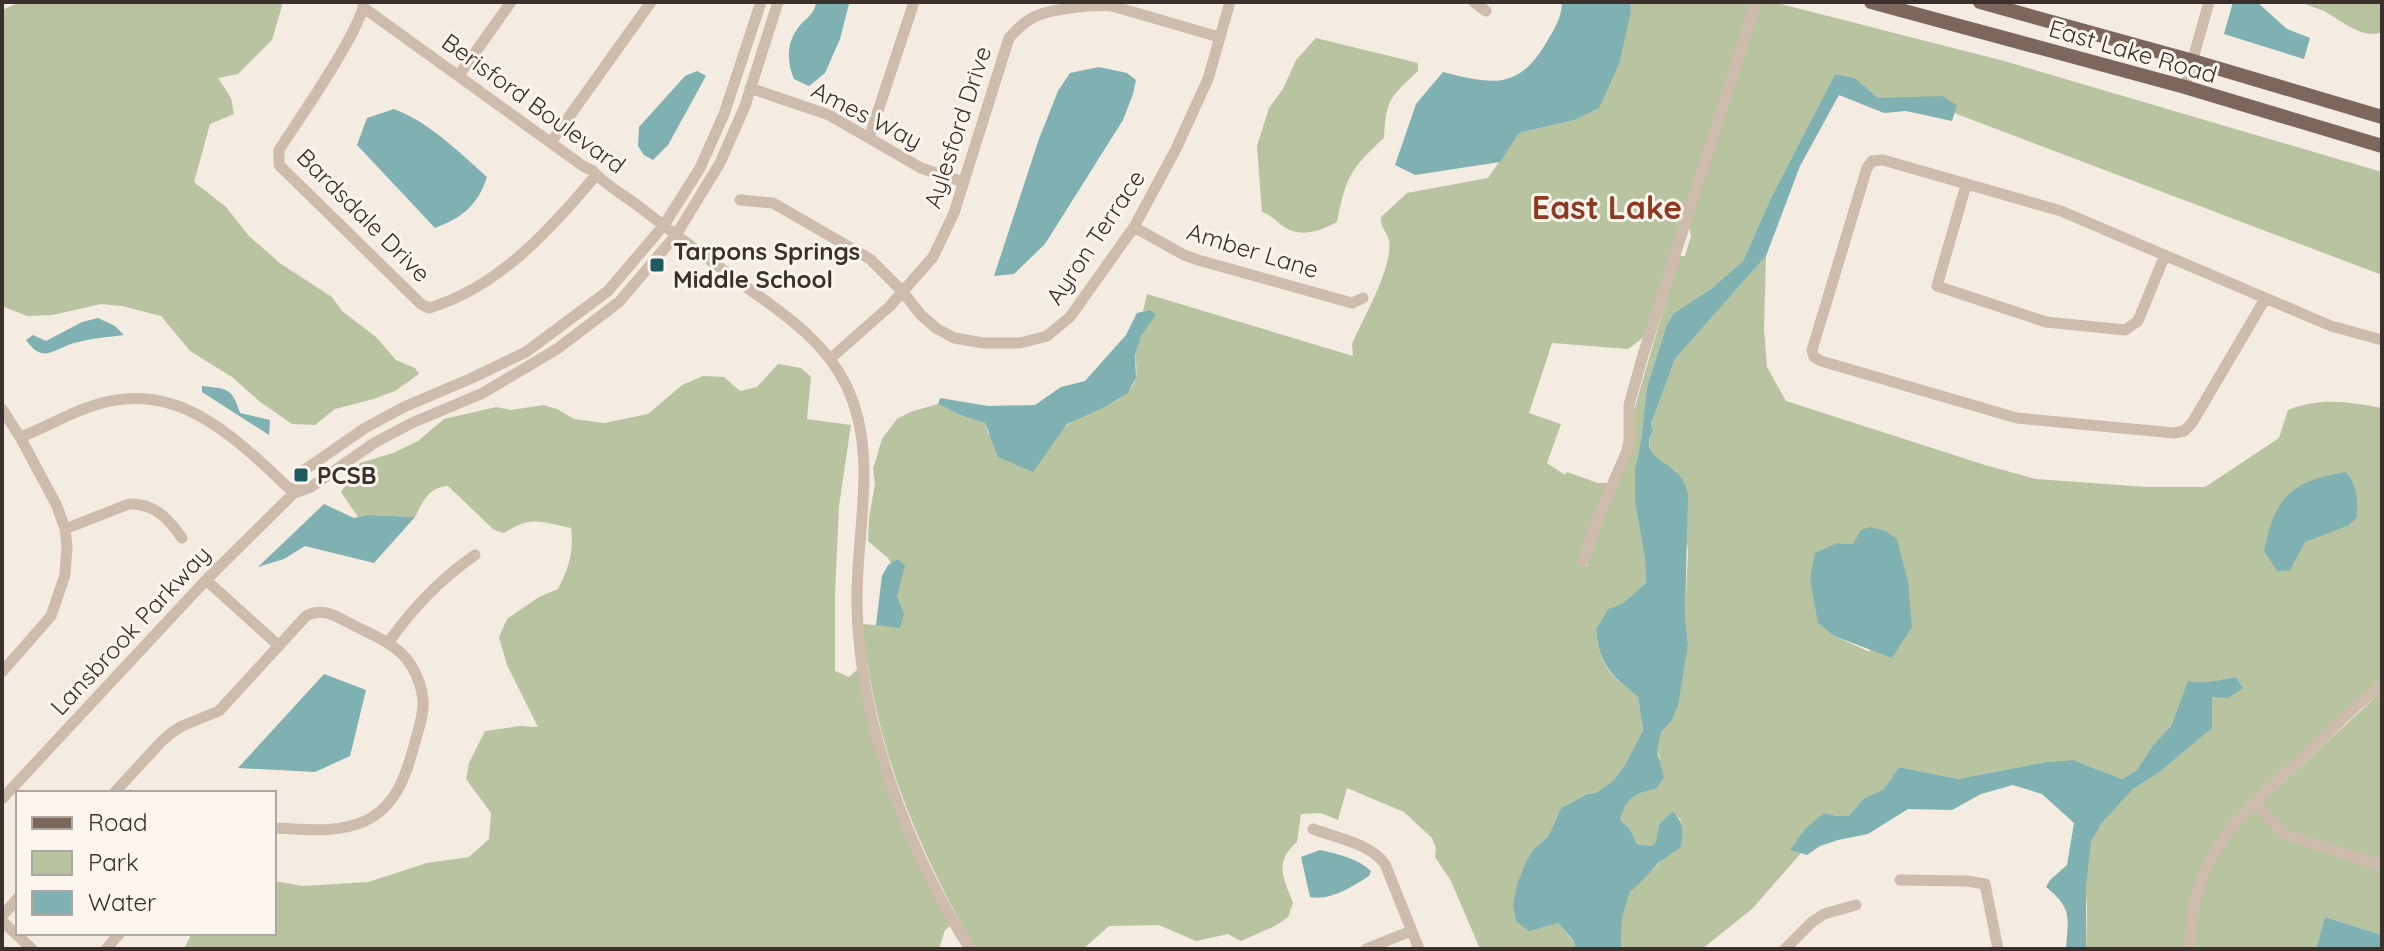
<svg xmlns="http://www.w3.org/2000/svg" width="2384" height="951" font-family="Quicksand,sans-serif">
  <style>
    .green { fill: #b8c4a0; fill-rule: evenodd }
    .water { fill: #7fb0b2 }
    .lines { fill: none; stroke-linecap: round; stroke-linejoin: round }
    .minor { stroke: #cdbbac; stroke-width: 11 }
    .major { stroke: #7d675c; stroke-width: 14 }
    .poi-dot { fill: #1f5a5e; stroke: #fbf5ee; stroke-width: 3 }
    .labels { text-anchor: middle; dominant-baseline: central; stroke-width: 6; stroke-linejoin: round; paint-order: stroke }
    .street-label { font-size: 24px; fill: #3b302b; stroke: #fbf5ee }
    .poi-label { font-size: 24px; font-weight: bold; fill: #3b302b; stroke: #fbf5ee; text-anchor: start }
    .district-label { font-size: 32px; font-weight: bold; fill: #8c3b22; stroke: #fbf5ee }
  </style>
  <rect width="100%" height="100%" fill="#f4ebe1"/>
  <!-- green -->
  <path class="green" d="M20,2H283L272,40L238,74L218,78L231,98L234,114L210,124L194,182L226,207L249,236L281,264L332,297L342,311L376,337L396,360L415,368L419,374L395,391L374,399L335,409L315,425L292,424L259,401L232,377L190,351L161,316L122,306L101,304L53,315L27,316L2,306V10Z
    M1630,2H1751L1644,337L1628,349L1552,343L1529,413L1561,424L1547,463L1565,475L1567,472L1598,483H1608L1590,527L1578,564L1587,566C1621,463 1647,359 1680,256H1685L1691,236L1689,227L1761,2H1773L2004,61L2382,172V275L1954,113L1956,105L1878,98L1855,78L1835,74L1771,198L1743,261L1711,289L1674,313L1667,324L1647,387L1641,440L1635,469V502L1645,559L1646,583L1623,603L1608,609L1596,629C1599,666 1610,675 1638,697L1643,730L1625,765L1614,780L1596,793L1585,794L1561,808L1548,837L1534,849L1541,927L1558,923L1573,941L1576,949H1480L1451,881L1435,857L1436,848L1432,838L1404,812L1347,788L1338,820L1321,813L1301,814L1297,842C1273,862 1284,879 1293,903L1288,917L1275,926L1241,941L1228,934L1196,941L1159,925L1109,926L1083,949H975C914,840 876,750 862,624L876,625L897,596L898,560L891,564L888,558L868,541L869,518L875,484L873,469L882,439L897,419L910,412L938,404L960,415L985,423L988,434L1053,442C1058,435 1063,427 1070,423C1089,411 1132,402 1136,377C1138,368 1134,360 1136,351C1140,333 1148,330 1149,310L1143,311L1147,294L1353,356L1352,344C1363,318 1393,268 1389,241C1387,231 1380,228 1381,217L1407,193L1488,178L1519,133L1574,120L1631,11Z
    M2300,2H2382V32C2362,40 2341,20 2324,11C2316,8 2307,5 2300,2Z
    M1316,38L1418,63V71C1390,98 1386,98 1384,138C1350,169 1346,177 1337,222C1321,231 1300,238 1284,227C1276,222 1272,215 1262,212L1257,146L1269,108L1283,89L1296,60Z
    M1766,256L1764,329L1767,367L1786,401L1985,465L2036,479L2147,487H2205L2279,438L2288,410C2323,397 2346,402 2382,408V679C2354,700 2329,727 2304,750C2237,813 2187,849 2185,949H2086L2087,908L2083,851L2102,823L2133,789L2161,771L2212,728V697L2243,688L2236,677C2218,679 2206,685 2188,682L2171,726L2153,745L2137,770L2122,779L2073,760L2046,762L1958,779L1899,767L1884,789L1863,799L1849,816H1837L1824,813L1791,850L1801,853L1752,909L1702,949H1621L1622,918L1630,892L1665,857L1681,820L1673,811L1659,824L1656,841L1652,846L1637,844L1630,829L1620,820L1624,806L1660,757L1657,752L1661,732L1671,722L1688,645L1685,615L1688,551L1676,471C1661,462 1641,451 1653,431L1651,424L1675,359ZM1837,543L1853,544L1870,652L1834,636L1818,623Z
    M778,364L801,368L811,377L807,419L851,425L839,506L835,595V671L849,677L858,669L866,711L951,925L945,930L939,949H184L192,933H274V881L303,886L368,882L427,863L469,857L489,839L491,813L466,779L469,763L485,731L520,726L538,727L507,665L499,637L507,619L539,597L558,589C569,568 574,552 571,528C540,522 532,515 504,533L494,530L448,486C429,487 423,501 415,517L367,515L358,517L341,492L360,463L393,453L418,441L444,419L496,407L511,410L543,405L557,409L574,419L604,423L648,414L682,385L703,376L724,377L740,391L757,387Z
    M2382,691V862L2286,830L2261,803Z
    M2255,809L2280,836L2382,870V935L2325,917L2316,949H2194C2198,886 2211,855 2255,809Z"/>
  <!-- water -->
  <path class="water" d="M816,2H848L849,4L840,39L825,73L809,86L794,79C787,62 786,44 798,28C806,17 814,16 816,2Z
    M1562,2H1630L1631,11L1619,64L1599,108L1574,120L1519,133L1500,162L1415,175L1395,165L1416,104L1443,72C1491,84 1518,91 1546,43C1554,30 1562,17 1562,2Z
    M2233,2H2257L2287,29L2310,38L2304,59L2224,34Z
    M1099,67L1127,73L1136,80L1133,94L1123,120L1045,244L1014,274L994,276L1039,139L1058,91L1070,73Z
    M697,71L706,76L668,145L653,160L644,155L638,146L639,127L685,76Z
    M1835,74L1855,78L1878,98L1942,96L1957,105L1952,121L1906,111L1884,113L1839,95L1800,166L1766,256L1675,359L1651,424L1653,431C1638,455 1668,461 1680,476C1684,481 1686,487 1688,494L1685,615L1688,645L1678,705L1671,722L1661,732L1657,752L1664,777L1656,789C1634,792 1626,799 1620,820L1630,829L1637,844L1652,846L1656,841L1659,824L1673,811C1684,823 1683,832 1681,847L1658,863L1644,879L1630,892L1622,918L1621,949H1576L1573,940L1558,923L1529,931L1516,921L1513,905L1517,884L1527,860L1534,849L1548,837L1561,808L1586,794L1596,793L1614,780L1625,765L1643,730L1638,697C1611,675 1599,665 1596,629L1608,609L1623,603L1646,583L1645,559L1635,502V469L1641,440L1647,387L1667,324L1674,313L1711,289L1743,261L1771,198Z
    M394,109C429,122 459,152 487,177C478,205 462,218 435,228L357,145L367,118Z
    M1149,310L1156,314L1141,336L1135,355L1136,378L1128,393L1107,406L1067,424L1033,472L998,457L985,423L960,415L938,404L940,398L988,406L1035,405L1061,387L1085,381L1126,335L1137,313Z
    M98,318L115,326L124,335C109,337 93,338 78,342C55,347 44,366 26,340L33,335L46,341L82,322Z
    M202,386C227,389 232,387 240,413L270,420L269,435L202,392Z
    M2346,472C2357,485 2358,500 2357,517L2349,525L2305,542L2290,570L2277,571L2264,551C2275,496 2292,481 2346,472Z
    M324,504L354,518L367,515L415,517L374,563L305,546L284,559L258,567Z
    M1870,527L1885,531L1897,539L1908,582L1912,627L1892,658L1834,636L1818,623L1810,579L1815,553L1837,543L1853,544L1861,530Z
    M898,559L905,566L897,596L904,614L900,628L876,625L882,576L888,565Z
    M324,674L366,690L350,756L315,772L238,768Z
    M2236,677L2243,688L2228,698L2212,697V728L2161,771L2133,789L2102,823L2091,841L2086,887V949H2066C2068,917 2073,909 2046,887L2050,880L2067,865L2074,823L2042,794L2013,785L1981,794L1952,810L1908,809L1868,834L1838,840L1820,846L1807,855L1790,850L1805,829L1824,813L1837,816H1849L1863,799L1884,789L1899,767L1958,779L2046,762L2073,760L2122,779L2137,770L2153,745L2171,726L2188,681C2206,685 2219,679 2236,677Z
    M1320,850C1338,854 1357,858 1371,871L1369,876C1352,887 1330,901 1310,897L1301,857Z
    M2325,917L2382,935V949H2316Z"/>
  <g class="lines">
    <!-- minor -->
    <path class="minor" d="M364,2C362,29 297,122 279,150V165L421,304L429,308C498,288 552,228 596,175
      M1474,2L1486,11
      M364,8L583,166L593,171C606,186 626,196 641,208C673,233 706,257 738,281C779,311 823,338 846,385C880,455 855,533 857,607C860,724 908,851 970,949
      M459,75L511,2
      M2185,87L2209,2
      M750,88L829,115L921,168L963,182
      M869,138L914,2
      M551,142L651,2
      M1966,185L1937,286L2046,322L2125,330L2138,321L2165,255
      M740,200L773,203L870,259L902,291L921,315L936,328L954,338L983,343H1020L1047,336L1070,317L1134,227L1176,149L1208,79L1230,2
      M1134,227L1184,255L1198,260L1352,303L1363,298
      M2265,299L2192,423L2184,431L2174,433L2017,418L1821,361L1814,357L1812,350L1867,168L1872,161L1883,160L2061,211L2331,326L2382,340
      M830,359L890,306L933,257L954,213L1009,38C1017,29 1024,22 1034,17C1050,9 1094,4 1112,6L1219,37
      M2,409L20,437L57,506L65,529L67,546L65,575L51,616L2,672
      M20,437C45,428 69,413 95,405C180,378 237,440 294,493
      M294,493L311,487L374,443L412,423L483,393L557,349L619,302L676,235L720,163L745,106L778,2
      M65,529L129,504C154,503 168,518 182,538
      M1583,561L1602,508L1627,451L1629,441V405L1643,355L1756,2
      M206,580L279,646
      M388,643C411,610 442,578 475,555
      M114,793L161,742L171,733L182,726L219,711L306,616C323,607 336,616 351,624C372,635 398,644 411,665C417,675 422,688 423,700C424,714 419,728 415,742C407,773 397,806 365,821C337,834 304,829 274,828
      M2,799L206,580L294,493L303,471L365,428L404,407L472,378L526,352L608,291L664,225L700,168L724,114L761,2
      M2255,802L2284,834L2382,866
      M1313,829C1337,838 1369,843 1385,864L1419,949
      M1900,880L1967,881L1985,884L1998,949
      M2,916L18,898
      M2,921L32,949
      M106,949L120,933
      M1366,949L1411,931
      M1785,949L1812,922L1824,914L1856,905
      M2190,949C2188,854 2246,810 2309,751C2333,729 2356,704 2382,685"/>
    <!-- major -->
    <path class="major" d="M1871,2L2185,87L2382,146
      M1980,2L2193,61L2382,117"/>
  </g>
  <!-- markers -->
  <g class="poi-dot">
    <rect x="649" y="257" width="16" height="16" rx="4"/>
    <rect x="293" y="467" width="16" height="16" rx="4"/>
  </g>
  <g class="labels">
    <!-- street labels -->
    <g class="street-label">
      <text transform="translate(2133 51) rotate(16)">East Lake Road</text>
      <text transform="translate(534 103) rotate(36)">Berisford Boulevard</text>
      <text transform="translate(867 115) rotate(27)">Ames Way</text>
      <text transform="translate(957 127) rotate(-72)">Aylesford Drive</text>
      <text transform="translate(364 215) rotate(45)">Bardsdale Drive</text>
      <text transform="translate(1095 237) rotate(-56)">Ayron Terrace</text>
      <text transform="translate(1253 250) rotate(17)">Amber Lane</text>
      <text transform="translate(130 630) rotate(-47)">Lansbrook Parkway</text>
    </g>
    <!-- poi labels -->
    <g class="poi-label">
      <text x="673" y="251">Tarpons Springs<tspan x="673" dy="28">Middle School</tspan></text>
      <text x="317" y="475">PCSB</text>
    </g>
    <!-- district labels -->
    <g class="district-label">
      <text x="1607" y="207">East Lake</text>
    </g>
  </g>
  <!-- border -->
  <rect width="2384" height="951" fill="none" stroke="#3b302b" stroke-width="8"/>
  <!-- legend -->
  <rect x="16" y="791" width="260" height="144" fill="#fbf5ee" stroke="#aea6a0" stroke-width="2"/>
  <rect x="32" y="817" width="40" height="12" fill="#7d675c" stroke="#aea6a0" stroke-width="2"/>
  <text x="88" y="831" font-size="24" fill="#3b302b">Road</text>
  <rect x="32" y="851" width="40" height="24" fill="#b8c4a0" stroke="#aea6a0" stroke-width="2"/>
  <text x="88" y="871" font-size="24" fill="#3b302b">Park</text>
  <rect x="32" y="891" width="40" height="24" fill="#7fb0b2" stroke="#aea6a0" stroke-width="2"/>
  <text x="88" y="911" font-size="24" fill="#3b302b">Water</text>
</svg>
